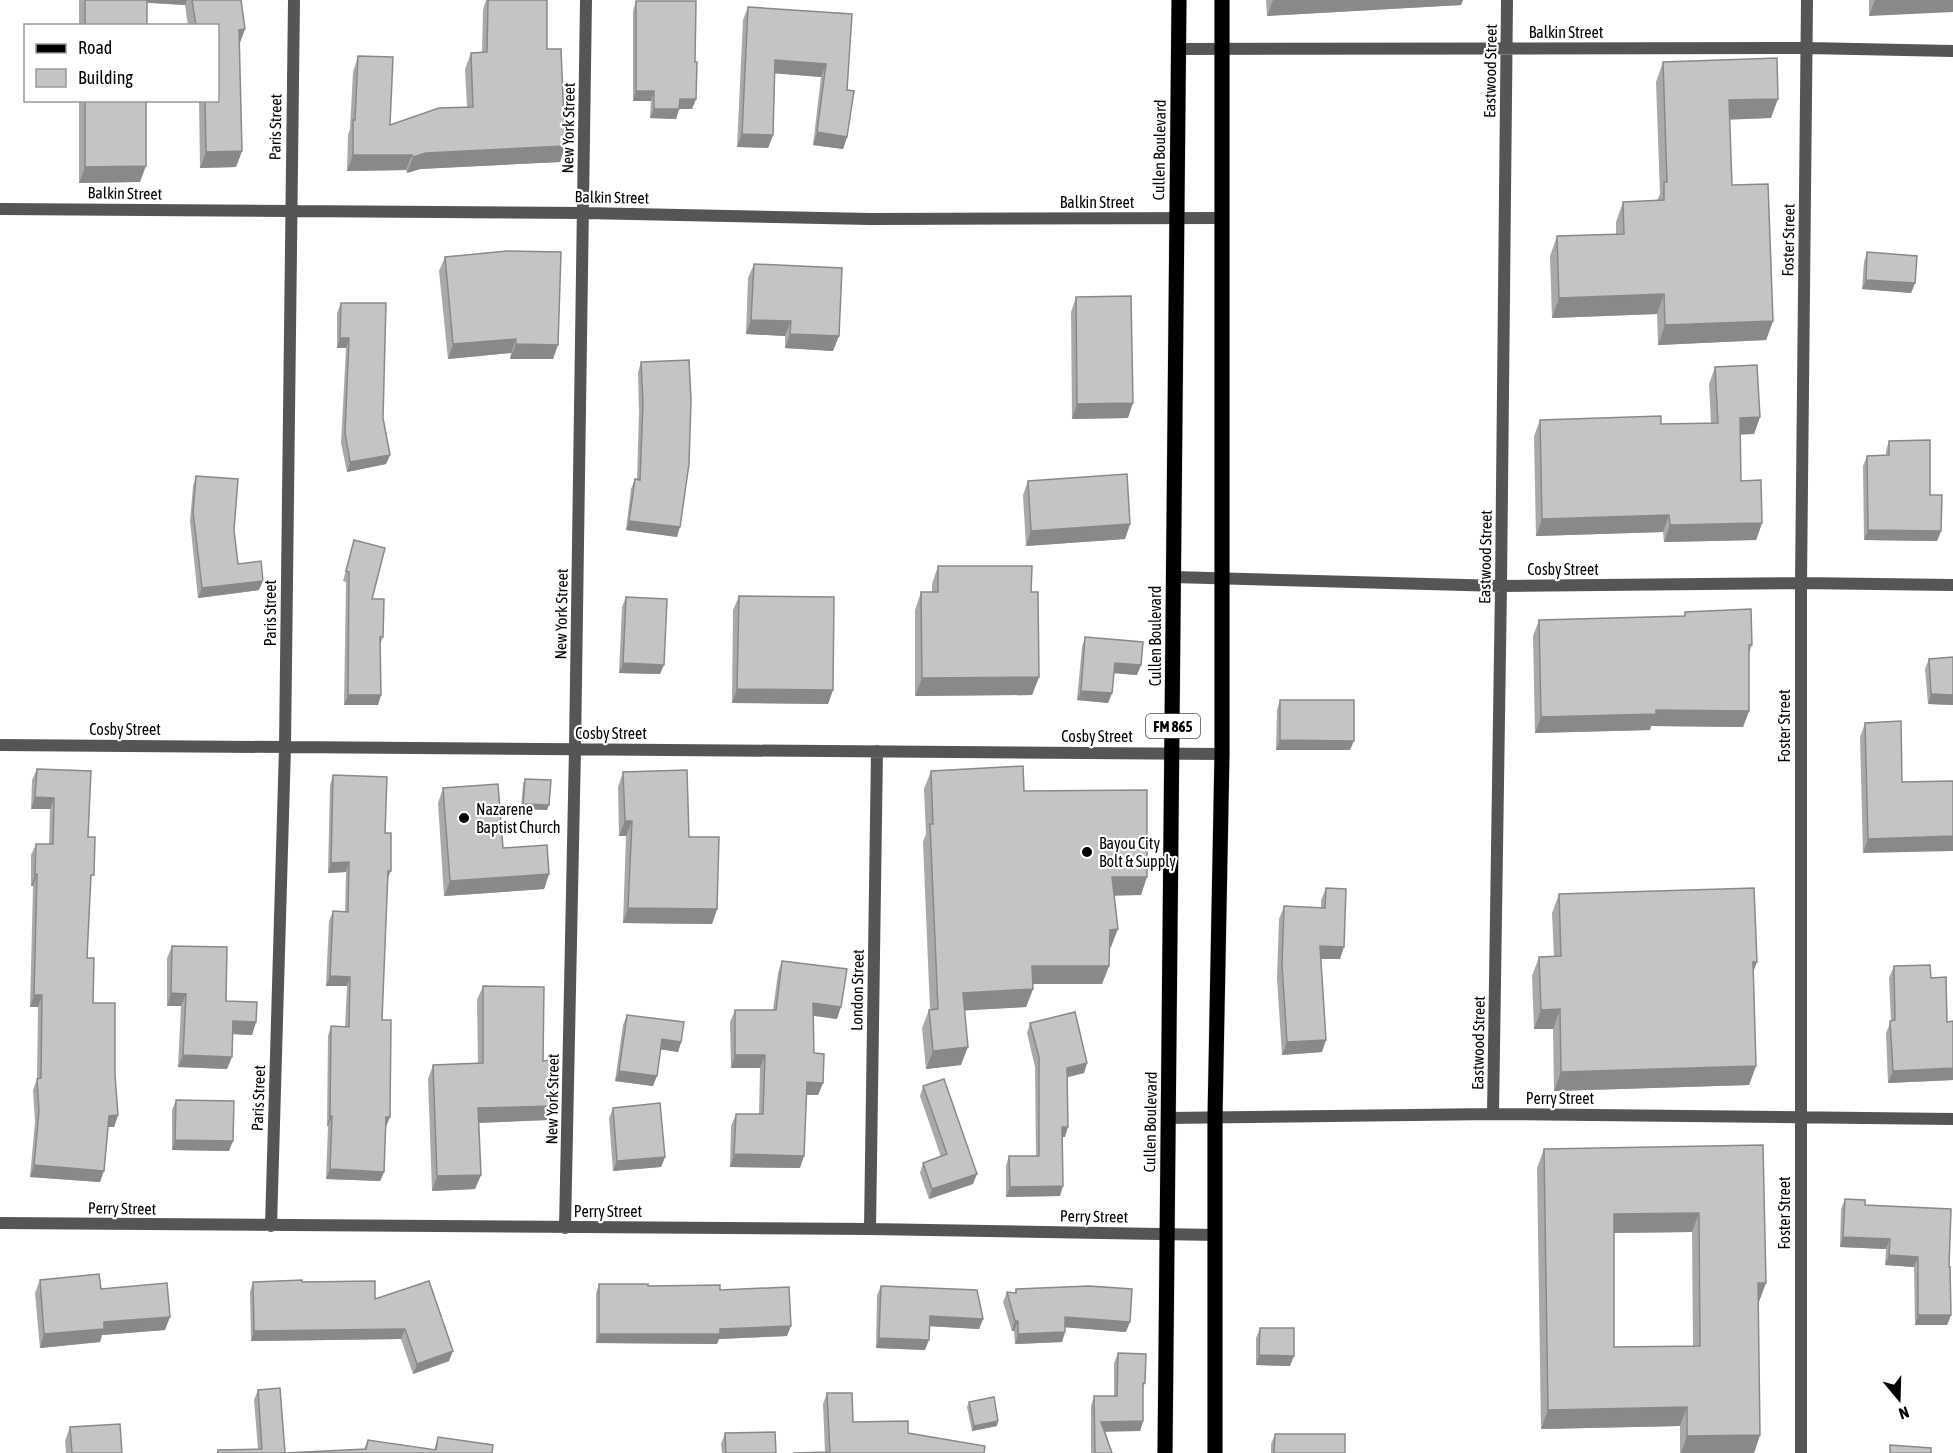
<svg xmlns="http://www.w3.org/2000/svg" width="1953" height="1453" font-family="'Asap Condensed',sans-serif">
  <style>
    .lines { fill: none; stroke-linecap: round; stroke-linejoin: round }
    .primary-casing { stroke: #dbdbdb; stroke-width: 16 }
    .minor { stroke: #555; stroke-width: 12 }
    .primary { stroke: #000; stroke-width: 15 }
    .wall { fill: #a9a9a9; fill-rule: evenodd }
    .shaded-wall { fill: #898989 }
    .building { fill: #c4c4c4; stroke: #898989; stroke-width: 1.5; fill-rule: evenodd }
    .poi-dot { fill: #000; stroke: #fff; stroke-width: 2 }
    .labels { text-anchor: middle; dominant-baseline: central; stroke-width: 4.5; stroke-linejoin: round; paint-order: stroke }
    .shield { fill: #fff; stroke: #4c4c4c; stroke-width: 1.5 }
    .shield-label { font-size: 15px; font-weight: bold; fill: #000 }
    .street-label { font-size: 16px; fill: #000; stroke: #fff }
    .poi-label { font-size: 16px; fill: #000; stroke: #fff; text-anchor: start }
  </style>
  <rect width="100%" height="100%" fill="#fff"/>
  <g class="lines">
    <!-- primary casing -->
    <g class="primary-casing">
      <path id="primary" d="M1165,1453L1179,0
        M1215,1453V1117L1222,754V0"/>
    </g>
    <!-- minor -->
    <path class="minor" d="M1180,49L1807,48L1953,51
      M0,209L584,213L870,219L1223,218
      M1173,577L1501,586L1801,583L1953,585
      M0,745L1222,754
      M1493,1114L1501,586L1507,0
      M1167,1118L1493,1114L1953,1119
      M0,1223L870,1229L1216,1235
      M271,1226L285,747L294,0
      M565,1228L575,749L586,0
      M870,1229L877,751
      M1801,1453V583L1807,0"/>
    <!-- primary -->
    <use href="#primary" class="primary"/>
  </g>
  <!-- wall -->
  <path class="wall" d="M79,0H241L245,29L239,45L242,151L236,167L200,168L199,100H218V26H188L185,5L147,3V26H79Z
    M486,0H547V49L565,146L560,162L420,169L407,173L406,170L347,171L348,135L350,129L353,72L358,56L390,125L467,107L465,69L471,53H482L483,10Z
    M1266,0H1463L1461,5L1267,16Z
    M1869,0H1953L1869,16Z
    M636,1L695,62L696,99L692,109H679L676,119L650,118L651,101H633V11Z
    M748,7L852,14L847,90V137L843,149L813,145L821,77L775,73L773,135L768,148L737,147L743,20Z
    M1663,62L1771,118L1729,119L1732,185L1773,321L1766,340L1658,345L1657,314L1552,318L1550,256L1557,236L1616,234V222L1623,202L1657,201L1660,194L1656,82Z
    M79,100H146L140,182L79,183Z
    M1867,252L1915,283L1911,293L1862,289L1864,262Z
    M445,257L553,359H510L511,353L448,359L439,271Z
    M754,264L833,351L785,348V336L746,334L748,278Z
    M1076,297L1128,418L1072,419L1071,312Z
    M341,303L383,418L390,455L386,464L347,472L341,443L346,348H337V313Z
    M641,362L677,537L626,530L631,489L635,479L637,480L639,412L638,372Z
    M1715,367L1760,417L1754,434H1740L1741,481L1762,523L1756,540L1664,542L1663,532L1536,536L1534,436L1540,420L1661,424L1711,423L1709,384Z
    M1889,441L1941,531L1937,541L1864,540L1863,466L1867,456L1886,455V451Z
    M196,476L234,530L238,564L259,590L198,598L190,521L193,486Z
    M1028,481L1130,524L1125,539L1026,546L1023,495Z
    M354,540L383,637L380,645L381,695L378,705H344L346,582L343,581L351,550Z
    M938,566L1031,592L1039,677L1032,695L915,696V610L921,592H932V584Z
    M739,596L833,690L828,704L732,703L733,610Z
    M626,597L660,674L619,673L622,607Z
    M1685,612L1752,645L1749,653V711L1743,727L1651,726L1650,730L1535,733L1533,636L1539,620L1684,616Z
    M1085,637L1137,675L1114,673L1112,693L1108,703L1077,700L1082,647Z
    M1953,657V705L1928,704L1925,669L1929,659Z
    M1280,700L1350,750H1276L1277,710Z
    M1865,723L1902,782L1863,853L1860,737Z
    M37,769L88,837L90,885L87,958L93,1003L115,1075L118,1115L114,1127H108L100,1182L30,1177L35,1122L33,1090L37,1079L38,1007H30L33,886H31V855L36,844H49L50,809H31L32,780Z
    M931,771L1024,791L1141,895H1114L1111,947H1109V966L1102,984H1033V989L1026,1007L964,1010L961,1065L926,1069L922,1028L929,1010H930L923,842L926,834L924,789Z
    M623,772L689,837L717,909L712,924L623,923L626,836H619L618,787Z
    M333,775L385,833L391,871L388,878L382,1020L386,1127H385L384,1172L380,1181L326,1179L328,1126H327L328,1036L331,1026L345,1027L347,986H326L329,921L333,911L345,912L346,872L328,873L330,785Z
    M525,779L547,810L521,809L523,784Z
    M443,788L503,848L549,874L544,889L444,896L438,803Z
    M1326,888L1340,959H1321L1322,1052L1282,1055L1277,978L1279,919L1284,906L1321,908V900Z
    M1559,894L1753,972L1756,1066L1749,1085L1554,1091L1553,1029H1534L1532,976L1539,957H1554L1552,913Z
    M172,946L226,1001L256,1022L252,1035L233,1034L227,1069L178,1067L181,1006H167V958Z
    M782,961L837,1019L814,1016V1053L823,1083L818,1095H806L800,1168L730,1167L731,1126L736,1114H759L760,1068H731L730,1022L735,1010H773L778,973Z
    M1894,966L1931,978L1947,1022L1953,1021V1080L1888,1083L1886,1033L1891,1021L1889,978Z
    M483,986L543,1061L548,1120L479,1123L481,1175L475,1189L432,1191L428,1079L433,1065L478,1063L477,1000Z
    M627,1015L681,1042L678,1052L660,1049L653,1086L615,1081L623,1025Z
    M1030,1023L1087,1063L1084,1073L1068,1077L1065,1137H1062L1060,1196L1006,1197V1166L1009,1156H1036L1035,1067L1027,1033Z
    M923,1086L973,1184L929,1199L920,1173L923,1163L941,1157L920,1096Z
    M176,1100L229,1151L172,1150V1110Z
    M613,1108L665,1157L661,1167L613,1171L609,1118Z
    M1763,1145L1758,1302L1760,1435L1754,1453H1680V1426L1541,1429L1537,1168L1544,1149ZM1692,1232L1693,1346L1614,1347V1233Z
    M1845,1199L1865,1205L1949,1267L1951,1315L1947,1325H1915L1914,1267L1885,1265L1886,1249L1840,1247L1841,1209Z
    M40,1280L101,1289L165,1330L102,1335L100,1342L40,1348L35,1293Z
    M253,1282H302L375,1299L449,1361L413,1374L401,1339L251,1341L250,1292Z
    M599,1284L720,1290L787,1336L719,1339L717,1344L596,1343V1294Z
    M881,1286L983,1319L979,1329L929,1326L925,1350L876,1348L877,1295Z
    M1016,1289L1126,1332L1065,1327V1332L1062,1342L1015,1344L1014,1331H1012L1003,1302L1007,1292L1015,1293Z
    M1260,1328L1290,1366L1256,1365V1338Z
    M1118,1353L1145,1383L1143,1388V1421L1140,1431H1105L1112,1453H1091V1406L1094,1396H1114V1363Z
    M258,1390L285,1453L364,1449L368,1440L434,1450L438,1437L492,1453H217L218,1450L258,1449L254,1400Z
    M827,1393L853,1422L908,1433L984,1453L825,1452L823,1404Z
    M969,1402L997,1426L972,1431L967,1407Z
    M70,1427L122,1453H66L65,1441Z
    M725,1433L776,1453H722L721,1444Z
    M1275,1434L1345,1453H1271V1444Z"/>
  <!-- shaded-wall -->
  <path class="shaded-wall" d="M142,0H187L185,5L141,2Z
    M1273,0H1463L1461,5L1267,16Z
    M1875,0H1953V12L1869,16Z
    M245,29L239,45V30Z
    M775,60L826,64L821,77L770,73Z
    M636,91H654L651,101H633Z
    M680,99H696L692,109H679L676,119L650,118L654,109Z
    M1778,99L1771,118L1722,120L1729,100Z
    M817,132L847,137L843,149L813,145Z
    M742,134L773,135L768,148L737,147Z
    M565,146L560,162L420,169L407,173L413,157L426,153Z
    M242,151L236,167L200,168L206,152Z
    M353,155H412L406,170L347,171Z
    M146,166L140,182L79,183L85,167Z
    M1866,280L1915,283L1911,293L1862,289Z
    M1664,294L1657,314L1552,318L1559,298Z
    M751,320L791,321L785,336L746,334Z
    M1773,321L1766,340L1658,345L1665,325Z
    M790,334L839,336L833,351L785,348Z
    M340,338H349L346,348H337Z
    M516,339L511,353L448,359L453,344Z
    M516,344L558,345L553,359H510Z
    M1133,403L1128,418L1072,419L1077,404Z
    M1760,417L1754,434L1734,435L1740,418Z
    M390,455L386,464L347,472L350,462Z
    M1669,515L1663,532L1536,536L1542,519Z
    M629,521L680,527L677,537L626,530Z
    M1762,523L1756,540L1664,542L1670,525Z
    M1130,524L1125,539L1026,546L1031,531Z
    M1868,530L1941,531L1937,541L1864,540Z
    M263,581L259,590L198,598L202,588Z
    M623,663L664,665L660,674L619,673Z
    M1115,663L1141,665L1137,675L1111,673Z
    M1039,677L1032,695L915,696L922,678Z
    M737,689L833,690L828,704L732,703Z
    M1081,691L1112,693L1108,703L1077,700Z
    M1931,694L1953,695V705L1928,704Z
    M348,695H381L378,705H344Z
    M1656,710L1749,711L1743,727L1651,726L1650,730L1535,733L1541,717Z
    M1280,740L1354,741L1350,750H1276Z
    M35,797L54,798L50,809H31Z
    M523,804L549,805L547,810L521,809Z
    M625,821H632L626,836H619Z
    M1953,836V851L1863,853L1868,839Z
    M349,862L346,872L328,873L331,863Z
    M35,874H37L33,886H31Z
    M549,874L544,889L444,896L450,881Z
    M1112,877H1147L1141,895L1105,896Z
    M628,908L717,909L712,924L623,923Z
    M1118,929L1111,947L1103,948L1110,930Z
    M1320,946L1344,947L1340,959H1316Z
    M1753,962H1757L1750,981Z
    M1032,966H1109L1102,984H1025Z
    M330,976L350,977L347,986H326Z
    M1033,989L1026,1007L956,1011L963,993Z
    M171,993L186,994L181,1006H167Z
    M34,995H42L38,1007H30Z
    M813,1003L841,1007L837,1019L809,1015Z
    M1560,1009L1553,1029H1534L1541,1010Z
    M233,1021L256,1022L252,1035L229,1034Z
    M662,1039L681,1042L678,1052L658,1049Z
    M1326,1040L1322,1052L1282,1055L1287,1042Z
    M968,1047L961,1065L926,1069L933,1051Z
    M183,1055L232,1057L227,1069L178,1067Z
    M735,1055H765L760,1068H731Z
    M1087,1063L1084,1073L1064,1078L1067,1068Z
    M1756,1066L1749,1085L1554,1091L1561,1072Z
    M1953,1068V1080L1888,1083L1893,1071Z
    M619,1071L657,1076L653,1086L615,1081Z
    M807,1082L823,1083L818,1095H802Z
    M554,1106L548,1120L473,1123L478,1108Z
    M118,1115L114,1127H105L109,1116Z
    M330,1116H332L328,1126H327Z
    M386,1117H390L386,1127H382Z
    M1062,1127H1068L1065,1137H1059Z
    M175,1140L233,1141L229,1151L172,1150Z
    M734,1154L804,1156L800,1168L730,1167Z
    M665,1157L661,1167L613,1171L617,1161Z
    M34,1165L104,1171L100,1182L30,1177Z
    M330,1169L384,1172L380,1181L326,1179Z
    M977,1174L973,1184L929,1199L932,1189Z
    M481,1175L475,1189L432,1191L437,1176Z
    M1063,1186L1060,1196L1006,1197L1010,1187Z
    M1699,1213L1692,1232L1607,1233L1614,1214Z
    M1843,1237L1890,1239L1886,1249L1840,1247Z
    M1889,1255L1918,1257L1914,1267L1885,1265Z
    M1758,1283H1766L1759,1302H1751Z
    M1918,1315H1951L1947,1325H1915Z
    M930,1316L983,1319L979,1329L926,1326Z
    M170,1317L165,1330L102,1335L100,1342L40,1348L44,1334L104,1322Z
    M1065,1317L1130,1322L1126,1332L1061,1327Z
    M1015,1321H1018L1014,1331H1012Z
    M791,1326L787,1336L719,1339L717,1344L596,1343L599,1334Z
    M405,1329L401,1339L251,1341L254,1331Z
    M1065,1332L1062,1342L1015,1344L1018,1334Z
    M879,1338L929,1340L925,1350L876,1348Z
    M453,1351L449,1361L413,1374L417,1364Z
    M1259,1355L1294,1356L1290,1366L1256,1365Z
    M1687,1407L1680,1426L1541,1429L1548,1410Z
    M998,1421L997,1426L972,1431L974,1426Z
    M1143,1421L1140,1431L1098,1432L1101,1422Z
    M1760,1435L1754,1453H1681L1687,1436Z"/>
  <!-- building -->
  <path class="building" d="M85,0H147V26H85Z
    M192,0H241L245,29L239,30L242,151L206,152L205,100H218V26H196Z
    M488,0H547V49H561L565,146L426,153L413,157L412,155H353V120H355L358,56L393,57L390,125L439,108L473,107L471,53L487,52Z
    M636,1H696L695,62H697L696,99H680L679,109H654V91H636Z
    M748,7L852,14L847,90L854,91L847,137L817,132L826,64L775,60L773,135L742,134Z
    M1777,58L1778,99L1729,100L1732,185L1768,184L1773,321L1665,325L1664,294L1559,298L1557,236L1624,234L1623,202L1664,200V182H1667L1663,62Z
    M85,100H146V166L85,167Z
    M507,251L561,252L558,345L516,344V339L453,344L445,257Z
    M1867,252L1917,256L1915,283L1866,280Z
    M754,264L842,268L839,336L790,334L791,321L751,320Z
    M1131,296L1133,403L1077,404L1076,297Z
    M341,303H386L383,418L390,455L350,462L345,433L349,338H340Z
    M689,360L691,401L689,464L680,527L629,521L635,479L640,480L643,403L641,362Z
    M1757,365L1760,417L1740,418L1741,481L1761,480L1762,523L1670,525L1669,515L1542,519L1540,420L1661,416V424L1718,423L1715,367Z
    M1930,440V495H1942L1941,531L1868,530L1867,456L1889,455V441Z
    M1127,474L1130,524L1031,531L1028,481Z
    M196,476L238,479L234,530L238,564L261,561L263,581L202,588L193,512Z
    M354,540L385,548L372,599H384L383,637H380L381,695H348L349,572L346,571Z
    M938,566H1032L1031,592H1038L1039,677L922,678L921,592H938Z
    M739,596L834,597L833,690L737,689Z
    M626,597L667,599L664,665L623,663Z
    M1751,609L1752,645H1749V711L1656,710V714L1541,717L1539,620L1685,616V612Z
    M1085,637L1143,642L1141,665L1115,663L1112,693L1081,691Z
    M1953,657V695L1931,694L1929,659Z
    M1280,700H1354V741L1280,740Z
    M1901,721L1902,782L1953,781V836L1868,839L1865,723Z
    M1023,766L1024,791L1147,790V877H1112L1118,929L1110,930L1109,966H1032L1033,989L963,993L968,1047L933,1051L929,1010L938,1009L930,824H933L931,771Z
    M37,769L91,771L88,837H95L94,875H91L87,958H94L93,1003H115V1075L118,1115L109,1116L104,1171L34,1165L39,1111L37,1079L41,1078L42,995H34L37,874H35L36,844H53L54,798L35,797Z
    M687,770L689,837H719L717,909L628,908L632,821H625L623,772Z
    M333,775L387,777L385,833H391V871H388L382,1020H391L390,1117H386L384,1172L330,1169L332,1116H330L331,1026L349,1027L350,977L330,976L333,911L348,912L349,862L331,863Z
    M525,779L551,780L549,805L523,804Z
    M498,784L503,848L547,845L549,874L450,881L443,788Z
    M1326,888L1346,889L1344,947L1320,946L1326,1040L1287,1042L1282,965L1284,906L1325,908Z
    M1754,888L1757,962H1753L1756,1066L1561,1072L1560,1009L1541,1010L1539,957L1561,956L1559,894Z
    M172,946L227,947L226,1001L257,1002L256,1022L233,1021L232,1057L183,1055L186,994L171,993Z
    M782,961L847,969L841,1007L813,1003L814,1053L824,1054L823,1083L807,1082L804,1156L734,1154L736,1114H763L765,1055H735V1010H776Z
    M1930,965L1931,978L1946,977L1947,1022L1953,1021V1068L1893,1071L1890,1021L1895,1020L1894,966Z
    M483,986L544,987L543,1061L552,1060L554,1106L478,1108L481,1175L437,1176L433,1065L483,1063Z
    M1075,1012L1087,1063L1067,1068L1068,1127H1062L1063,1186L1010,1187L1009,1156H1039V1057L1030,1023Z
    M627,1015L684,1022L681,1042L662,1039L657,1076L619,1071Z
    M944,1079L977,1174L932,1189L923,1163L947,1154L923,1086Z
    M176,1100L234,1101L233,1141L175,1140Z
    M660,1103L665,1157L617,1161L613,1108Z
    M1763,1145L1766,1283H1758L1760,1435L1687,1436V1407L1548,1410L1544,1149ZM1699,1213L1700,1346L1614,1347V1214Z
    M1845,1199L1865,1200V1205L1951,1209L1949,1267H1950L1951,1315H1918V1257L1889,1255L1890,1239L1843,1237Z
    M99,1274L101,1289L167,1283L170,1317L104,1322V1329L44,1334L40,1280Z
    M302,1280V1282L375,1281V1299L429,1281L453,1351L417,1364L405,1329L254,1331L253,1282Z
    M599,1284H648V1286L720,1285V1290L789,1287L791,1326L720,1329V1334H599Z
    M881,1286L977,1290L983,1319L930,1316L929,1340L879,1338Z
    M1089,1286L1132,1289L1130,1322L1065,1317V1332L1018,1334V1321H1015L1007,1292L1016,1293V1289Z
    M1260,1328H1294V1356L1259,1355Z
    M1118,1353L1146,1354L1145,1383H1143V1421L1101,1422L1112,1453H1095L1094,1396H1117Z
    M280,1388L285,1453L366,1449L368,1440L436,1450L438,1437L493,1445L492,1453H218V1450L262,1449L258,1390Z
    M827,1393H852L853,1422L908,1421V1433L985,1446L984,1453H793L830,1452Z
    M994,1397L998,1421L974,1426L969,1402Z
    M120,1424L122,1453H72L70,1427Z
    M775,1432L776,1453H726L725,1433Z
    M1275,1434H1345V1453H1274Z
    M1890,1445L1931,1448V1453H1890Z"/>
  <!-- markers -->
  <g class="poi-dot">
    <circle cx="464" cy="818" r="6"/>
    <circle cx="1087" cy="852" r="6"/>
  </g>
  <g class="labels">
    <!-- shield labels -->
    <rect class="shield" x="1146" y="714" width="54" height="24" rx="4.5"/>
    <g class="shield-label">
      <text x="1173" y="726">FM 865</text>
    </g>
    <!-- street labels -->
    <g class="street-label">
      <text x="1566" y="32">Balkin Street</text>
      <text transform="translate(1490 71) rotate(-89)">Eastwood Street</text>
      <text transform="translate(275 127) rotate(-89)">Paris Street</text>
      <text transform="translate(568 128) rotate(-89)">New York Street</text>
      <text transform="translate(1159 150) rotate(-89)">Cullen Boulevard</text>
      <text transform="translate(125 193) rotate(1)">Balkin Street</text>
      <text transform="translate(612 197) rotate(1)">Balkin Street</text>
      <text x="1097" y="202">Balkin Street</text>
      <text transform="translate(1788 240) rotate(-89)">Foster Street</text>
      <text transform="translate(1485 557) rotate(-89)">Eastwood Street</text>
      <text x="1563" y="569">Cosby Street</text>
      <text transform="translate(270 613) rotate(-90)">Paris Street</text>
      <text transform="translate(561 614) rotate(-89)">New York Street</text>
      <text transform="translate(1155 636) rotate(-90)">Cullen Boulevard</text>
      <text transform="translate(1784 726) rotate(-90)">Foster Street</text>
      <text x="125" y="729">Cosby Street</text>
      <text x="611" y="733">Cosby Street</text>
      <text x="1097" y="736">Cosby Street</text>
      <text transform="translate(857 990) rotate(-89)">London Street</text>
      <text transform="translate(1478 1043) rotate(-89)">Eastwood Street</text>
      <text transform="translate(258 1098) rotate(-88)">Paris Street</text>
      <text x="1560" y="1098">Perry Street</text>
      <text transform="translate(552 1099) rotate(-89)">New York Street</text>
      <text transform="translate(1150 1122) rotate(-89)">Cullen Boulevard</text>
      <text transform="translate(122 1208) rotate(1)">Perry Street</text>
      <text x="608" y="1211">Perry Street</text>
      <text transform="translate(1784 1213) rotate(-90)">Foster Street</text>
      <text transform="translate(1094 1216) rotate(1)">Perry Street</text>
    </g>
    <!-- poi labels -->
    <g class="poi-label">
      <text x="476" y="809">Nazarene<tspan x="476" dy="18">Baptist Church</tspan></text>
      <text x="1099" y="843">Bayou City<tspan x="1099" dy="18">Bolt &amp; Supply</tspan></text>
    </g>
  </g>
  <!-- legend -->
  <rect x="24" y="24" width="195" height="78" fill="#ffffff" stroke="#999999" stroke-width="1.5"/>
  <rect x="36" y="44" width="30" height="9" fill="#000000" stroke="#999999" stroke-width="1.5"/>
  <text x="78" y="54" font-size="18" fill="#000000">Road</text>
  <rect x="36" y="69" width="30" height="18" fill="#c4c4c4" stroke="#999999" stroke-width="1.5"/>
  <text x="78" y="84" font-size="18" fill="#000000">Building</text>
  <!-- north arrow -->
  <g transform="translate(1899 1399) rotate(161)" stroke="#ffffff" stroke-width="4.5" paint-order="stroke">
  <path d="M0-4.5L10 22L0 15L-10 22Z" fill="#000000"/>
  <text y="-9" font-size="16" font-weight="bold" text-anchor="middle" fill="#000000">N</text>
  </g>
</svg>
